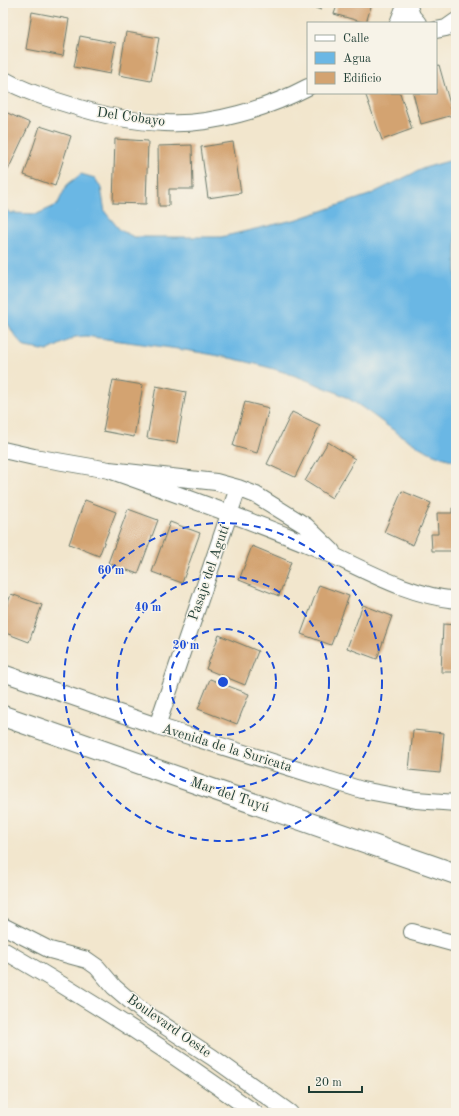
<svg xmlns="http://www.w3.org/2000/svg" width="459" height="1116" font-family="'Old Standard TT',serif">
  <style>
    .water { fill: #6bb7e4; stroke: #457a8c }
    .building { fill: #d3a371 }
    .lines { fill: none; stroke-linecap: round; stroke-linejoin: round }
    .minor-casing { stroke: #69786a; stroke-width: 18 }
    .tertiary-casing { stroke: #69786a; stroke-width: 22 }
    .minor { stroke: #fff; stroke-width: 16 }
    .tertiary { stroke: #fff; stroke-width: 20 }
    .ring { fill: none; stroke: #1d4ed8; stroke-width: 2; stroke-dasharray: 7 5 }
    .labels { text-anchor: middle; dominant-baseline: central; stroke-width: 3; stroke-linejoin: round; paint-order: stroke }
    .street-label { font-size: 14px; fill: #1f3d34; stroke: #f7f3e8 }
    .centre { fill: #1d4ed8; stroke: #f7f3e8; stroke-width: 2 }
    .ring-label { font-size: 12px; text-anchor: middle; font-weight: bold; fill: #1d4ed8; stroke: #f7f3e8; stroke-width: 3; stroke-linejoin: round; paint-order: stroke }
  </style>
  <rect width="100%" height="100%" fill="#f7f3e8"/>
  <filter id="ink" filterUnits="userSpaceOnUse"><feTurbulence type="fractalNoise" baseFrequency=".025" numOctaves="2"/><feDisplacementMap in="SourceGraphic" scale="8" xChannelSelector="R" yChannelSelector="G"/><feConvolveMatrix kernelMatrix="1 2 1 2 8 2 1 2 1" color-interpolation-filters="sRGB"/></filter>
  <filter id="wash" filterUnits="userSpaceOnUse"><feTurbulence type="fractalNoise" baseFrequency=".012" numOctaves="4" result="noise"/><feDisplacementMap in="SourceGraphic" scale="16" xChannelSelector="R" yChannelSelector="G"/><feGaussianBlur stdDeviation="0.9" result="paint"/><feColorMatrix in="noise" values="0 0 0 0 0 0 0 0 0 0 0 0 0 0 0 0 0 1.4 0 .05"/><feComposite in="paint" operator="in"/></filter>
  <g filter="url(#wash)">
    <rect width="100%" height="100%" fill="#f2e6cd"/>
    <!-- water -->
    <path class="water" d="M456,159V461C410,451 383,418 344,396C335,391 324,388 314,383C241,353 163,348 86,336L75,337L47,351L25,347L15,336L7,322L3,320V208L11,213L37,214L57,205L67,185L81,174L95,178L101,188L105,212L120,230L134,237H221L298,219L369,195L424,168Z"/>
    <g id="blocks">
      <!-- building -->
      <path class="building" d="M301,3H323L321,10Z
        M338,3H372L366,23L334,14Z
        M32,12L69,19L63,56L26,49Z
        M126,32L159,38L151,81L119,75Z
        M80,36L116,43L110,74L74,67Z
        M439,65L453,115L421,124L413,93H436V66Z
        M365,93H400L412,129L382,140Z
        M3,111L30,123L8,170L3,168Z
        M40,126L71,136L55,186L24,175Z
        M115,139L148,141L146,204L113,203Z
        M233,142L241,193L208,198L201,147Z
        M192,145L193,189H169V206H159L158,146Z
        M113,380L143,385L134,437L103,431Z
        M156,386L186,392L177,443L147,438Z
        M245,402L269,408L257,453L233,446Z
        M292,412L320,425L295,477L267,464Z
        M328,442L355,459L332,498L305,481Z
        M402,491L431,503L413,545L384,532Z
        M85,500L116,512L99,556L69,544Z
        M452,508H456V551H432L431,534H438L437,513H452Z
        M128,509L158,520L138,574L108,563Z
        M170,522L200,533L182,583L152,572Z
        M252,546L291,562L279,596L239,580Z
        M319,585L349,596L331,645L301,634Z
        M11,594L42,605L29,642L3,632V617Z
        M363,605L392,616L377,659L347,648Z
        M443,624L456,625V672H441Z
        M219,635L258,651L245,685L206,669Z
        M210,679L249,694L237,724L198,709Z
        M413,730L444,733L440,773L409,770Z"/>
    </g>
  </g>
  <g filter="url(#ink)">
    <use href="#blocks" fill-opacity="0" stroke="#69786a" stroke-width="1"/>
    <g class="lines">
      <!-- minor casing -->
      <g class="minor-casing">
        <path id="minor" d="M408,3L412,16L418,23
          M398,23L406,3
          M436,30L446,28L456,21
          M3,79C24,91 47,98 70,105C101,115 133,122 165,123C211,126 268,108 308,87
          M3,450L34,457L109,470L216,482L238,488L256,495L306,526L332,551
          M109,470C177,494 245,518 312,546C359,566 404,595 456,600
          M3,673L157,726L362,790L416,800L456,803
          M157,726L238,488
          M3,926L50,950L87,960L97,967L114,987L142,1011L212,1057L290,1113
          M412,932L456,944
          M3,950C90,1000 174,1054 255,1113"/>
      </g>
      <!-- tertiary casing -->
      <g class="tertiary-casing">
        <path id="tertiary" d="M3,716L456,874"/>
      </g>
      <!-- minor -->
      <use href="#minor" class="minor"/>
      <!-- tertiary -->
      <use href="#tertiary" class="tertiary"/>
    </g>
  </g>
  <!-- distance rings -->
  <g class="ring">
    <circle cx="223" cy="682" r="53"/>
    <circle cx="223" cy="682" r="106"/>
    <circle cx="223" cy="682" r="159"/>
  </g>
  <g class="labels">
    <!-- street labels -->
    <g class="street-label">
      <text transform="translate(131 117) rotate(8)">Del Cobayo</text>
      <text transform="translate(209 573) rotate(-71)">Pasaje del Agutí</text>
      <text transform="translate(227 748) rotate(17)">Avenida de la Suricata</text>
      <text transform="translate(230 795) rotate(19)">Mar del Tuyú</text>
      <text transform="translate(169 1026) rotate(35)">Boulevard Oeste</text>
    </g>
  </g>
  <circle cx="223" cy="682" r="6" class="centre"/>
  <g class="ring-label">
    <text x="111" y="574">60 m</text>
    <text x="148" y="611">40 m</text>
    <text x="186" y="649">20 m</text>
  </g>
  <!-- margin -->
  <rect width="459" height="1116" fill="none" stroke="#f7f3e8" stroke-width="16"/>
  <!-- legend -->
  <rect x="307" y="22" width="130" height="72" fill="#f7f3e8" stroke="#a1aaa0"/>
  <rect x="315" y="35" width="20" height="6" fill="#ffffff" stroke="#a1aaa0"/>
  <text x="343" y="42" font-size="12" fill="#1f3d34">Calle</text>
  <rect x="315" y="52" width="20" height="12" fill="#6bb7e4" stroke="#a1aaa0"/>
  <text x="343" y="62" font-size="12" fill="#1f3d34">Agua</text>
  <rect x="315" y="72" width="20" height="12" fill="#d3a371" stroke="#a1aaa0"/>
  <text x="343" y="82" font-size="12" fill="#1f3d34">Edificio</text>
  <!-- scale -->
  <path d="M309 1086v6h53v-6" fill="none" stroke="#1f3d34" stroke-width="2"/>
  <text x="315" y="1086" font-size="12" fill="#1f3d34" stroke="#f7f3e8" stroke-width="3" paint-order="stroke">20 m</text>
</svg>
